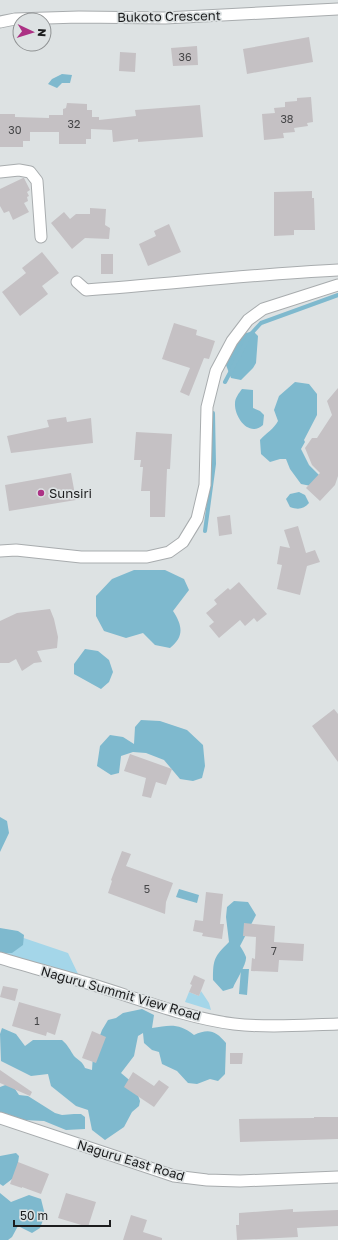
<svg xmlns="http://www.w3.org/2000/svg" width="338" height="1240" font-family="'Golos Text',sans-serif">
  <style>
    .green { fill: #a4d6e9 }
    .forest { fill: #7eb9ce }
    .water { fill: #7fb9ce }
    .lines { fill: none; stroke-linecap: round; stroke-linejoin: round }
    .stream { stroke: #7fb9ce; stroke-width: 4 }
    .building { fill: #c5c1c4 }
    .minor-casing { stroke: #a8acae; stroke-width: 13 }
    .minor { stroke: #fff; stroke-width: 11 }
    .poi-dot { fill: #ac3184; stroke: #dde2e3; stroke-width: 1.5 }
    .labels { text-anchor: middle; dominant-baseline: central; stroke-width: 3.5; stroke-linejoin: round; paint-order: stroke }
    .number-label { font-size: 11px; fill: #464648 }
    .street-label { font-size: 13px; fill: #1c1d1e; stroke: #dde2e3 }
    .poi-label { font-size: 13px; fill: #1c1d1e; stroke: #dde2e3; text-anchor: start }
  </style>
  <rect width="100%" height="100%" fill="#dde2e3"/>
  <!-- green -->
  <path class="green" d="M0,930L68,953L79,976L0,952Z
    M201,991L209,1003L211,1010L185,1002L189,992L199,996Z"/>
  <!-- forest -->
  <path class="forest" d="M253,331L258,336L256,363L253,368L241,380L231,378L226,365L233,349L243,334Z
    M295,382L309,384L317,394V415L304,440L305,442L301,449L309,465L322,478L311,486L301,484L290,469L286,459H280L270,462L261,454L260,440C266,433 274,429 278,421L274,410L279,396Z
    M242,389L253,390V408L260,411L264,415L263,425C249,438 234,417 235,403C235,398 239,393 242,389Z
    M299,492L305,495L309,503C304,509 298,510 290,507L286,499L290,494Z
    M134,570H165L184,579L189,590L173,611C182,625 185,636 170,648L155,645L143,633L126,638L104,631L96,616V596L112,579Z
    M85,649L98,651L109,660L113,672L109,682L101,689L74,674V664Z
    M141,720L160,721L187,730L203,745L205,766L202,778L193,781L180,779L164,760L146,753L133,752L121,756L119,773L111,775L97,766L100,746L110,735L123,737L134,744L135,727Z
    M0,817L7,821L9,833L0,852Z
    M234,901L248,902L256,915L240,946C242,949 245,954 246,957C247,964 236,980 233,988L223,991L213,980C213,959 214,957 229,942L226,917L227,907Z
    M0,928L18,931L24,935L23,945L12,953H0Z
    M142,1009L154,1015L152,1028C170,1025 179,1023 194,1035C209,1028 216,1031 226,1043L225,1074L218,1081L210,1079L197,1084L188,1083L177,1071L162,1064L159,1052L152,1050L144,1043L143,1033L138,1036L134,1056L121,1073L134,1084L140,1101L139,1106L132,1112L124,1127L105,1140L92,1130L88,1110L76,1106L51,1086L48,1074L31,1076L1,1061L0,1034L2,1028L16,1034L25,1046L33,1040H62C68,1045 70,1050 74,1056C78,1060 83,1062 85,1068L92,1070L93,1054L102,1030L108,1020L116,1018L123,1013Z
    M8,1084L13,1086L19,1095L28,1096L55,1113L62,1115L74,1114H81L85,1117V1129L66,1130L44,1121L23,1120L0,1113V1087Z
    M16,1153L19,1156L16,1176L3,1186L0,1184V1156Z
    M0,1193L11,1202L29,1195L41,1199L45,1215L40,1228L32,1233L18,1226L12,1237L8,1240H0Z"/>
  <!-- water -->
  <path class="water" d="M62,74L72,75L70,83H62L57,88L48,84L52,79Z
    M179,889L199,895L197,903L176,897Z
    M241,969H249L247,995L239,994Z"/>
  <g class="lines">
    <!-- stream -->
    <path class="stream" d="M225,382L250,335L261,323L338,295
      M205,531L214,464L213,413"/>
  </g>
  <!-- building -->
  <path class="building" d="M309,37L313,62L247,74L243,49Z
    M197,46L198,65L173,66L171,48Z
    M120,52L136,53L135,72L119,71Z
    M311,97L313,122L307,123L308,126L294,128L295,132L283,133L284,138L264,140L262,114L275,113L274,108L285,107V102L297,101V98Z
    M67,103L87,104V110H92V117H99V120L136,116L135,110L200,105L203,137L138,142V139L113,142L112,130L91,129V139H86V144H59V132H30V141H23V147H0V114H15V117L49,118V115H63V109L66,108Z
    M23,178H24L30,190L27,192L29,196L27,197L28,201L24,203L29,212L13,220L9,211L4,213L0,206V189Z
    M312,191V198H314L315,230H294V235L274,236V192Z
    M90,208L106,209L105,225L110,228L109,239L85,238L72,249L51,223L64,212L70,219L76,214H90Z
    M169,224L181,252L148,266L139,244L156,236L154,231Z
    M42,252L59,273L42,286L48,294L20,316L2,292L26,273L22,268Z
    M101,254H113V274H101Z
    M174,323L197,330L196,335L215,341L209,359L204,358L189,396L180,392L190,368L162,359Z
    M338,388V476L335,485L320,501L306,488L320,473L312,465L305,448L312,438H317L332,415L327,401Z
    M66,417L67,422L91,418L93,443L11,453L7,436L49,427L47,420Z
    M136,432L172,434L170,469H167L165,517H150V491H141L143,467H140L141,460H134Z
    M71,473L76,500L9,511L5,485Z
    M230,515L232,534L219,536L217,517Z
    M298,526L306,553L315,550L320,562L307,566L300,595L277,589L282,565L277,564L280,546L290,548L284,530Z
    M239,582L267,614L257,622L254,618L245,626L240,620L219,638L209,626L214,622L206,613L217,604L214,600L228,588L230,590Z
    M50,609L54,619L58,637L57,648L37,651L42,662L34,663L22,671L16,659L9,663H0V621L17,613Z
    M334,709L338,714V762L312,726Z
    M130,754L172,769L166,785L156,782L151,798L142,796L146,778L124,771Z
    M122,851L131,854L126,866L173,883L166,902L165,914L108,893L112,881L111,880Z
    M206,892L223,894L220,924H224L222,939L202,936L203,933L193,931L195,920L203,921Z
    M244,923L275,926L274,942L304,944L303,961L279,960L278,972L251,971L252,958L255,959L256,937L243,936Z
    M194,975L205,980L199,996L189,992L192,985L190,984Z
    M3,986L18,989L15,1001L0,997Z
    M19,1002L61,1014L55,1035L47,1032L46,1036L12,1026Z
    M92,1031L106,1037L96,1063L82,1058Z
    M230,1053H243L242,1064H230Z
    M0,1070L32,1092L30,1096L0,1083Z
    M133,1072L154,1086L159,1080L169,1087L154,1107L124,1087Z
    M314,1117H338V1139L240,1142L239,1119L314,1118Z
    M18,1162L49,1174L41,1194L22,1187V1188L10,1184Z
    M66,1193L96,1202L88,1227L58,1218Z
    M293,1209V1212L338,1210V1226L297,1228L298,1237L237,1240L236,1225H239V1213Z
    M131,1215L147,1220L143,1232L162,1238V1240H123Z"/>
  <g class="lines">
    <!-- minor casing -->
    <g class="minor-casing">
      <path id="minor" d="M0,22L15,19L79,17L165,18L338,9
        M0,172L19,170L30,172L37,181L41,237
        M77,282L86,290C170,284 254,274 338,270
        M0,551L16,550L81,557H147L169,552L183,542L197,519L205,485L207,407L216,371L232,341L248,320L263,309L338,285
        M0,958C32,968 65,976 97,986C142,1000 187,1018 234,1024C268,1028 304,1025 338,1024
        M0,1118L174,1176L207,1180L240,1181L338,1177"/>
    </g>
    <!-- minor -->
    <use href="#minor" class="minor"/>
  </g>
  <!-- markers -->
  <circle class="poi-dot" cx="41" cy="493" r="4"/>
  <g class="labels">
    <!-- number labels -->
    <g class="number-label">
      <text x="185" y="56">36</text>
      <text x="287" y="118">38</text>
      <text x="74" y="123">32</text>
      <text x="15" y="129">30</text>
      <text x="147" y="888">5</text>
      <text x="274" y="950">7</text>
      <text x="37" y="1020">1</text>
    </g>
    <!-- street labels -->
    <g class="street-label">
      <text transform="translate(169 16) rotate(-1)">Bukoto Crescent</text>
      <text transform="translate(121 993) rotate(16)">Naguru Summit View Road</text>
      <text transform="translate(131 1160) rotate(17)">Naguru East Road</text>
    </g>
    <!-- poi labels -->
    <g class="poi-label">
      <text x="49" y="493">Sunsiri</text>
    </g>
  </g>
  <!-- north arrow -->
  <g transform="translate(32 32) rotate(94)"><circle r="19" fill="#dde2e3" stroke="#909394"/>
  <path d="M0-3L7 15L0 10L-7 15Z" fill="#ac3184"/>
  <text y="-6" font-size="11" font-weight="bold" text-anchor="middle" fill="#1c1d1e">N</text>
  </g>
  <!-- scale -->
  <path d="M14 1220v6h96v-6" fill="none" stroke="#1c1d1e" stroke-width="2"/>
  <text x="20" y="1220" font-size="12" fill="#1c1d1e" stroke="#dde2e3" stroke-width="3" paint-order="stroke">50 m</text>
</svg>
